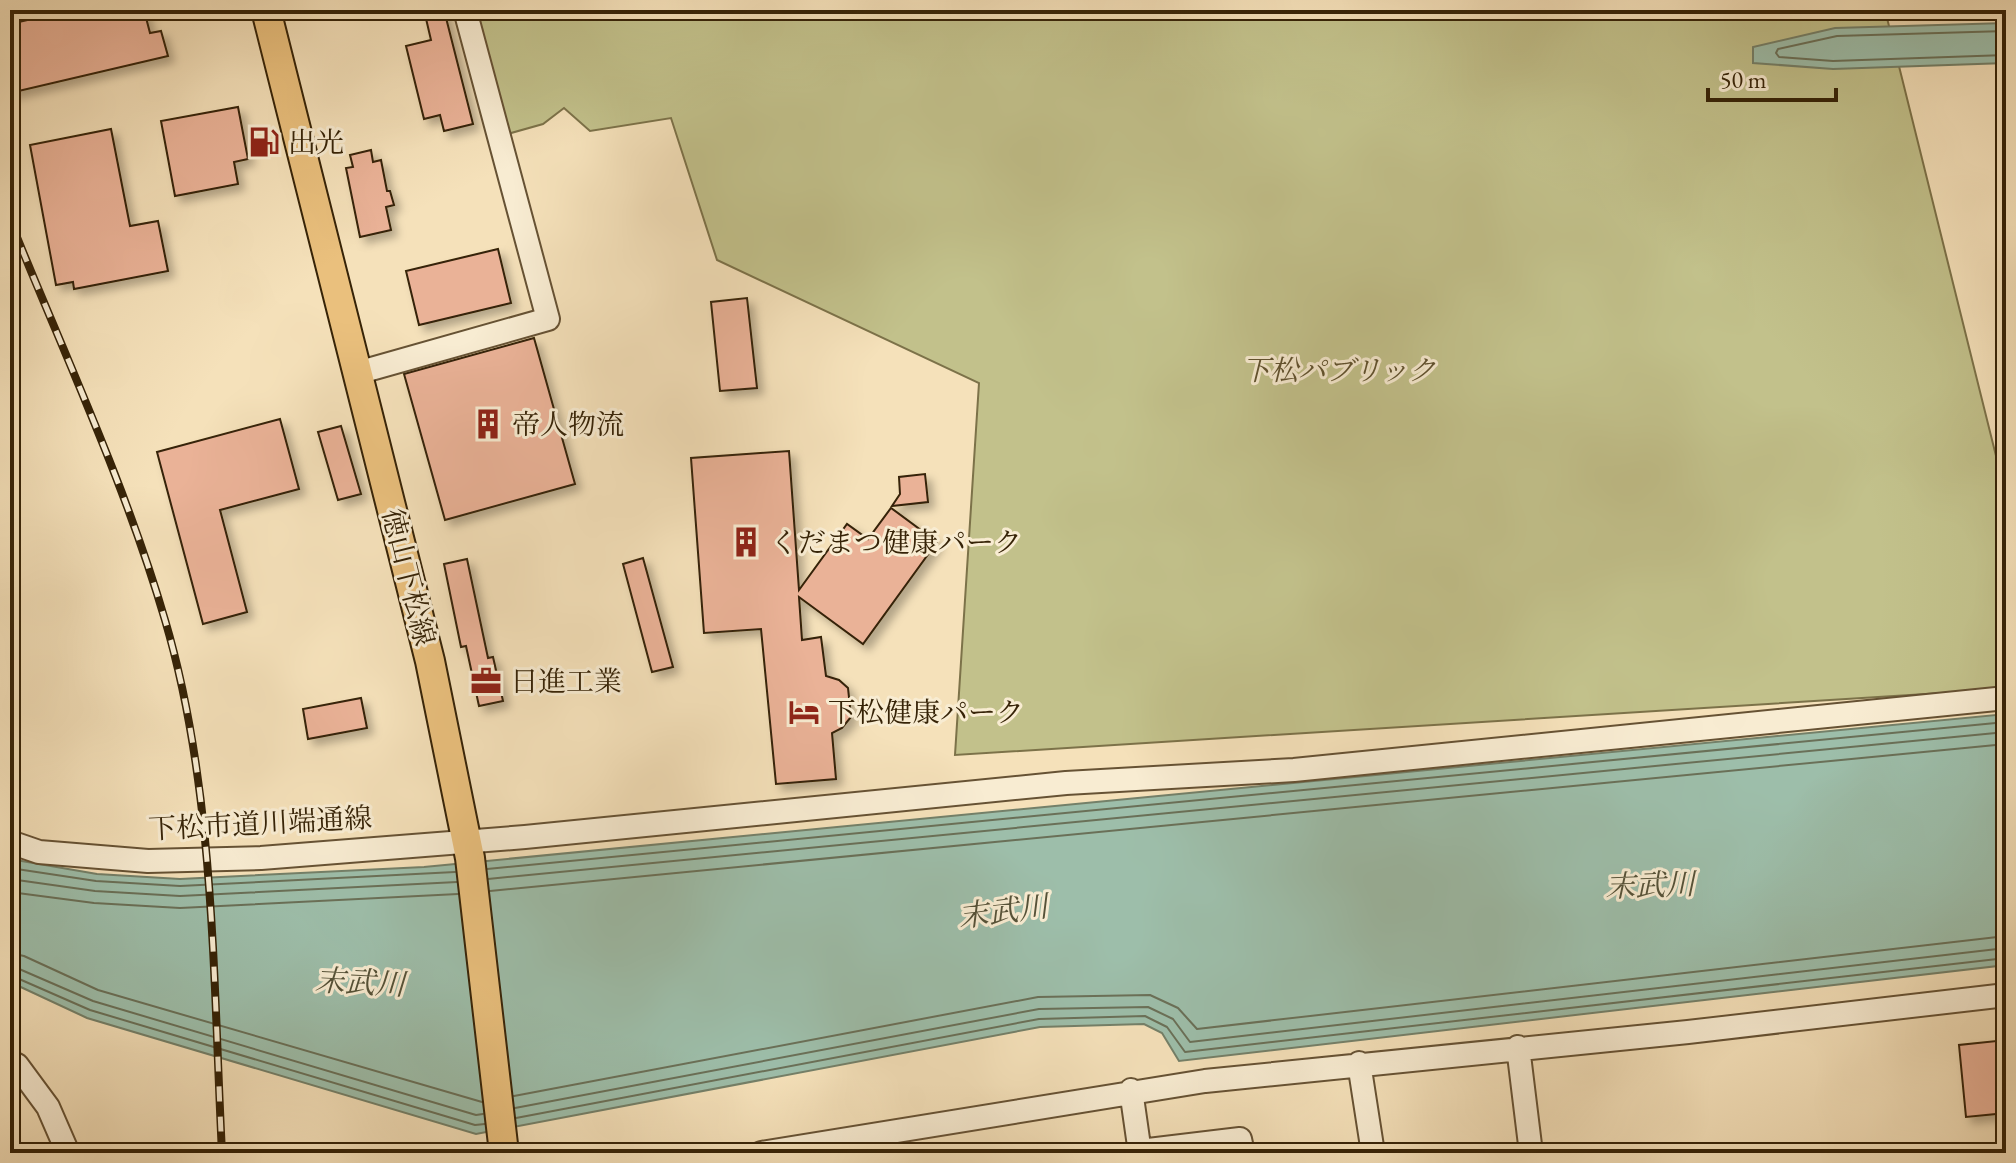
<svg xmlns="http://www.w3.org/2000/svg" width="2016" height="1163" font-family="'EB Garamond','Noto Serif JP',serif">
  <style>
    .green { fill: #c2c18b; stroke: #7c7249; stroke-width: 2 }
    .water { fill: #9dbeaa; stroke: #748069; stroke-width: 2 }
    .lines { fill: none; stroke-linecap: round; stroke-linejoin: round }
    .shore { stroke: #6a7058; stroke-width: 2 }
    .building { fill: #eab297; stroke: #362307; stroke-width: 2; filter: url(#shadow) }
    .minor-casing { stroke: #665234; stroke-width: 26 }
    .major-casing { stroke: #362307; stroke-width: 32 }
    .minor { stroke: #f8ecd2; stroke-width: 22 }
    .major { stroke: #eac07d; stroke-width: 28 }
    .rail-casing { stroke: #362307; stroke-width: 8 }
    .rail { stroke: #f8ecd2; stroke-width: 5; stroke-dasharray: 15; stroke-linecap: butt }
    .labels { text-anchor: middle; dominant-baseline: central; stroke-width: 6; stroke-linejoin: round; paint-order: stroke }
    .poi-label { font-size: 28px; fill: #362307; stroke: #f8ecd2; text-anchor: start }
    .park-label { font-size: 28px; font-style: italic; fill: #60522f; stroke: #f8ecd2 }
    .street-label { font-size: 28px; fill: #362307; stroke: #f8ecd2 }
    .water-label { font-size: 30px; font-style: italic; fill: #555238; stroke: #f8ecd2 }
  </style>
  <defs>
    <filter id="shadow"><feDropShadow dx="6" dy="6" stdDeviation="4" flood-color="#0004"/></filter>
  </defs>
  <rect width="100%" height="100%" fill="#f5e1ba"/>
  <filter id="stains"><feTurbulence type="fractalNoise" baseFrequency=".0025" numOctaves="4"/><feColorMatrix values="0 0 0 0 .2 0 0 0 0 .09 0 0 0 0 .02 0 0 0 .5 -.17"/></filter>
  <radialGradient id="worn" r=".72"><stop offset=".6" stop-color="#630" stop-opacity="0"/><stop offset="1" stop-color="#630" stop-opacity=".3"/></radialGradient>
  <!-- green -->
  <path class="green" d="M472,10H1885L2006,496V689L955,755L979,383L717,260L671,118L590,131L564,108L543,124L504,135Z"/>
  <!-- water -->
  <path class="water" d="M2006,23V63L1833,69L1753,63V47L1835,28Z
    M2006,714V965L1179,1061L1162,1033L1144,1024L1040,1027L476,1134L87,1018L10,982V859L97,874L180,879L424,867Z"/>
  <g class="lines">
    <!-- shore -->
    <path class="shore" d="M2006,31L1837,36L1778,49L1776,53L1779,57L1833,61L2006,55
      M10,868L96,881L180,886L455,872
      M487,869L2006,722
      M10,879L95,891L180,896L457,882
      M488,879L2006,732
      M490,891L2006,744
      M10,892L94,903L180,908L458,894
      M10,953L24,956L98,990L482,1102
      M10,965L93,1001L476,1115L483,1114
      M10,975L90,1010L475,1125L485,1124
      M514,1096L1038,997L1150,995L1178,1008L1197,1029L2006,936
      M515,1108L1039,1009L1148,1007L1173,1019L1190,1042L2006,948
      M516,1118L1039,1019L1145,1016L1167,1027L1185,1052L2006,958"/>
  </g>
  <!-- building -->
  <path class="building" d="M71,10H144L150,33L161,31L168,56L10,93V24Z
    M424,10H444L473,124L444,131L440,115L424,119L406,46L431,40Z
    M238,107L248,159L234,162L238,184L175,196L161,121Z
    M111,129L130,226L158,221L168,271L74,289L73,282L56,285L30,145Z
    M371,150L373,162L381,160L387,191H390L394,205L386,207L391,230L360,237L346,168L353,167L350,155Z
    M498,249L511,303L419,325L406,271Z
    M747,298L757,388L720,391L711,302Z
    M534,338L575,484L445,520L404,374Z
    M280,419L299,489L220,510L247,612L203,624L157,452Z
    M341,426L361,494L338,500L318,432Z
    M789,451L799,590L847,524L868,539L891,508L937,542L863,644L799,597L802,640L821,637L826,676L839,680L848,688L851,717L842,728L832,733L836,779L776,784L761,629L704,633L691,458Z
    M925,474L928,502L892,506L900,494L899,477Z
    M643,558L673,667L652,672L623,564Z
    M467,559L488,658L493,657L503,701L479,706L466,646L461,647L444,564Z
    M361,698L367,728L308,739L303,709Z
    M2006,1040V1113L1966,1117L1959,1045Z"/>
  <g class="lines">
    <!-- minor casing -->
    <g class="minor-casing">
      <path id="minor" d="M357,373L548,319L465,10
        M10,842L39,852L148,861L261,858L525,837L1066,783L1294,770L2006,698
        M1518,1047L1531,1153
        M10,1062L17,1065L48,1107L68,1153
        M1359,1063L1373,1153
        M1131,1090L1140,1153
        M1140,1151L1240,1139L1243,1153
        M761,1153L1205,1081L1688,1032L2006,995"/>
    </g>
    <!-- major casing -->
    <g class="major-casing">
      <path id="major" d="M266,10L430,661L470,858L504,1153"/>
    </g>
    <!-- minor -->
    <use href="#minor" class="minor"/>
    <!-- major -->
    <use href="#major" class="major"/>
    <!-- rail casing -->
    <g class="rail-casing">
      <path id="rail" d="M10,220C63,352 125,483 165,620C215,789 213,978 222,1153"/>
    </g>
    <!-- rail -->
    <use href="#rail" class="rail"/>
  </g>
  <!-- icons -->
  <defs>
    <g id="fuel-bare" transform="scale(2.4)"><path d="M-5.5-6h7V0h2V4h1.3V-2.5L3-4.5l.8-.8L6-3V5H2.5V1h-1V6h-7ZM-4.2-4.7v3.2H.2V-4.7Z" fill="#8f2418" stroke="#f8ecd2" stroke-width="2.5" paint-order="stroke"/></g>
    <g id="building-bare" transform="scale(2.4)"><path d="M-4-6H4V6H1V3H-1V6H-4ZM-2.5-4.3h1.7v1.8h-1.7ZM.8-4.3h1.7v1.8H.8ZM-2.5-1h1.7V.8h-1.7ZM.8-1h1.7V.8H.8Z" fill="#8f2418" stroke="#f8ecd2" stroke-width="2.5" paint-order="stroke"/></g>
    <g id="office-bare" transform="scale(2.4)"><path d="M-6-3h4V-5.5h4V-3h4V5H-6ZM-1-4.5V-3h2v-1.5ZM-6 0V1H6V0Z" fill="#8f2418" stroke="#f8ecd2" stroke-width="2.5" paint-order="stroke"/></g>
    <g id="hotel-bare" transform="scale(2.4)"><path d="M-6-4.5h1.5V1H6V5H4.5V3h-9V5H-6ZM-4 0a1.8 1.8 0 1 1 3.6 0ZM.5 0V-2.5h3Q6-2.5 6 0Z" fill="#8f2418" stroke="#f8ecd2" stroke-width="2.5" paint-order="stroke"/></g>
  </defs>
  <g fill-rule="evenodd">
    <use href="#fuel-bare" x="264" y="142"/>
    <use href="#building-bare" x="488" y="424"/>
    <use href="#building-bare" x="746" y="542"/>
    <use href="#office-bare" x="486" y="681"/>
    <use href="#hotel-bare" x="804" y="712"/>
  </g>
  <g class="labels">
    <!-- poi labels -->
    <g class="poi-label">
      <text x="288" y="142">出光</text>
      <text x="512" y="424">帝人物流</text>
      <text x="770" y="542">くだまつ健康パーク</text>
      <text x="510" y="681">日進工業</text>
      <text x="828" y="712">下松健康パーク</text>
    </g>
    <!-- park labels -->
    <g class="park-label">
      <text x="1339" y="370">下松パブリック</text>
    </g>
    <!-- street labels -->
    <g class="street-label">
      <text transform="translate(409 577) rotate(76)">徳山下松線</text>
      <text transform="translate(260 823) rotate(-3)">下松市道川端通線</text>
    </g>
    <!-- water labels -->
    <g class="water-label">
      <text transform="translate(1650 885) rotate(-2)">末武川</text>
      <text transform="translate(1003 911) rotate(-7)">末武川</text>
      <text transform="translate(360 982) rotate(3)">末武川</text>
    </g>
  </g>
  <!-- margin -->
  <rect width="2016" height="1163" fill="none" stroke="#f5e1ba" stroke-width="40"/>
  <rect x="12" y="12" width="1992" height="1139" fill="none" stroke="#362307" stroke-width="4"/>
  <rect x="20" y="20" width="1976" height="1123" fill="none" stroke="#362307" stroke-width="2"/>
  <!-- scale -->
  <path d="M1708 88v12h128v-12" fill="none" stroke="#362307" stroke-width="4"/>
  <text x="1720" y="88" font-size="24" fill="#362307" stroke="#f8ecd2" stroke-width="6" paint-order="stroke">50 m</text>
  <rect width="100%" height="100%" filter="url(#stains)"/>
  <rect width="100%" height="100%" fill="url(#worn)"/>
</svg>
